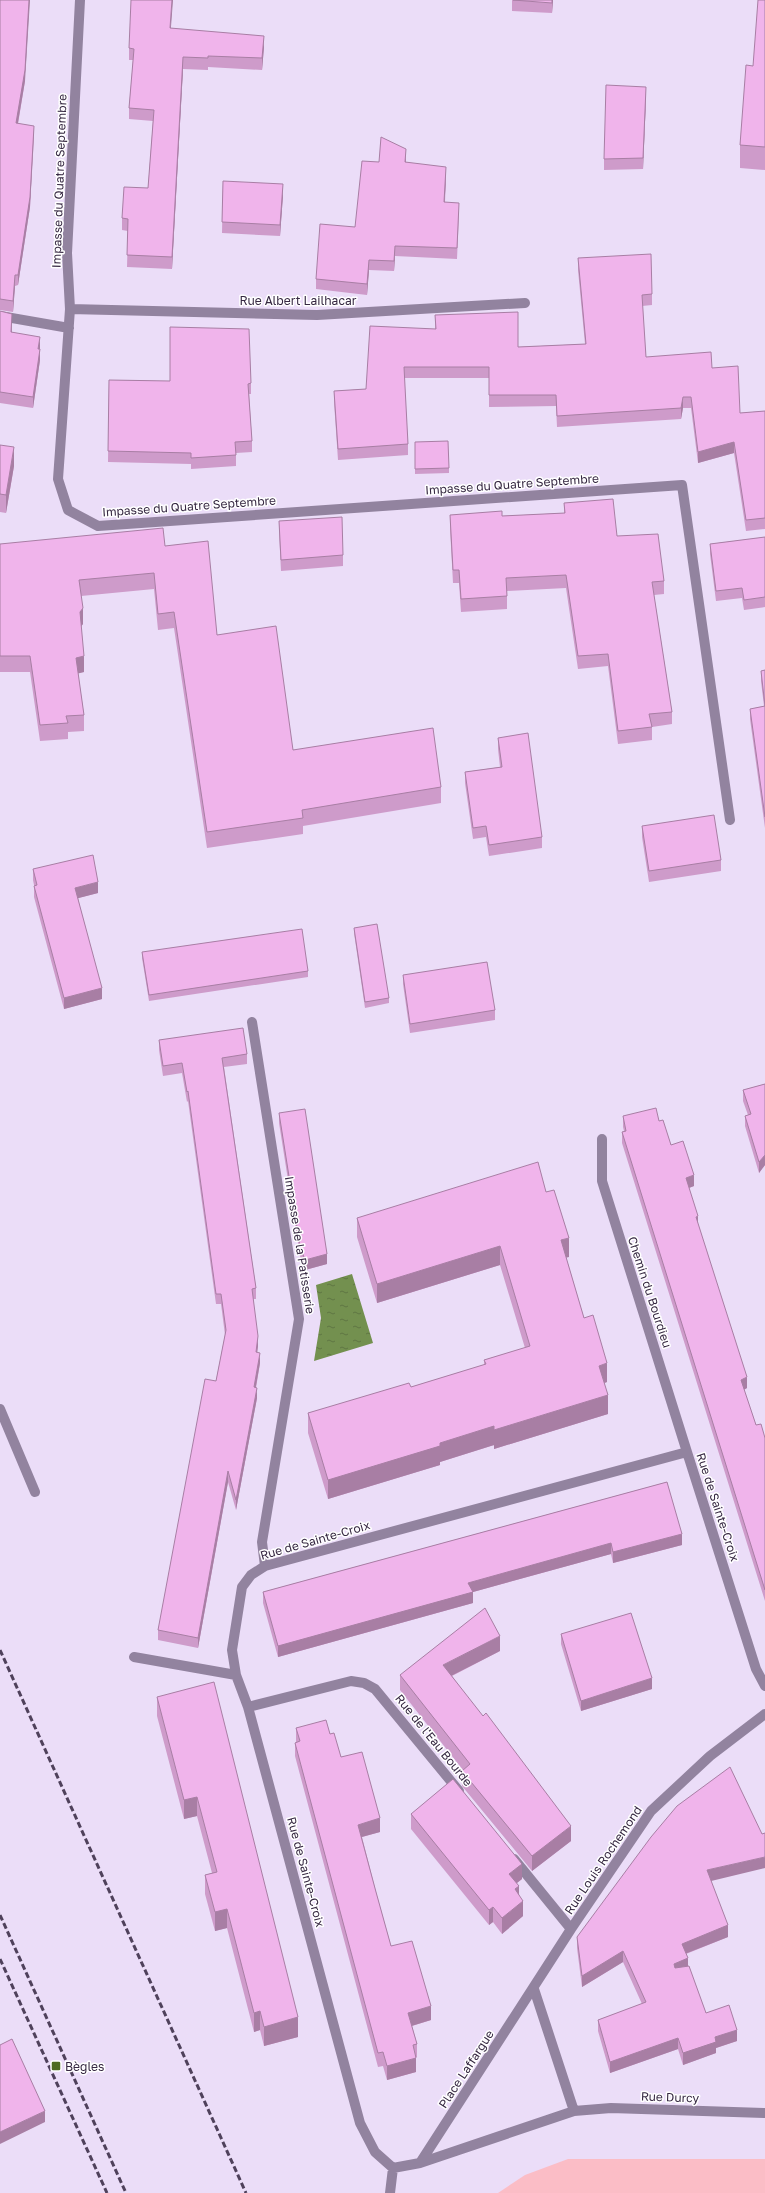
<svg xmlns="http://www.w3.org/2000/svg" width="765" height="2193" font-family="'Golos Text',sans-serif">
  <style>
    .green { fill: #fbbdc6 }
    .water { fill: url(#water-ripples) }
    .lines { fill: none; stroke-linecap: round; stroke-linejoin: round }
    .minor { stroke: #92839f; stroke-width: 10 }
    .rail { stroke: #4f415b; stroke-width: 3; stroke-dasharray: 6 3; stroke-linecap: butt }
    .wall { fill: #ce9bca }
    .shaded-wall { fill: #a87ea4 }
    .building { fill: #f0b4eb; stroke: #a87ea4 }
    .poi-dot { fill: #4e6c21; stroke: #fff; stroke-width: 1.5 }
    .labels { text-anchor: middle; dominant-baseline: central; stroke-width: 3; stroke-linejoin: round; paint-order: stroke }
    .street-label { font-size: 12px; fill: #362842; stroke: #fff }
    .poi-label { font-size: 12px; fill: #362842; stroke: #fff; text-anchor: start }
  </style>
  <defs>
    <pattern id="water-ripples" width="26" height="14" patternUnits="userSpaceOnUse"><rect width="26" height="14" fill="#73904f"/><path d="M2 4q2-2 4 0t4 0M15 11q2-2 4 0t4 0" fill="none" stroke="#5f7643"/></pattern>
  </defs>
  <rect width="100%" height="100%" fill="#ebddf8"/>
  <!-- green -->
  <path class="green" d="M568,2159H765V2193H498L525,2175Z"/>
  <!-- water -->
  <path class="water" d="M352,1274L373,1343L314,1361L321,1318L316,1285Z"/>
  <g class="lines">
    <!-- minor -->
    <path class="minor" d="M80,0L67,253L70,309L58,479L68,510L98,526L682,485L730,820
      M70,309L317,315L525,303
      M0,316L69,328
      M252,1022L299,1319L262,1542L265,1566
      M602,1139V1181L687,1452
      M0,1409L35,1492
      M134,1657L236,1675
      M765,1686L756,1669L687,1452L265,1566L251,1575L242,1587L232,1650L236,1675L248,1707L360,2123L375,2152L393,2168L420,2163L574,2111L611,2108L765,2113
      M248,1707L351,1681L364,1683L375,1689L459,1791
      M514,1859L571,1929
      M534,1989L574,2111
      M420,2163L571,1929L651,1811L710,1756L765,1714
      M390,2193L393,2168"/>
    <!-- rail -->
    <path class="rail" d="M0,1650L246,2193
      M0,1915L126,2193
      M0,1959L107,2193"/>
  </g>
  <!-- wall -->
  <path class="wall" d="M0,0L25,81L18,124L34,137L30,207L18,285L15,286L13,312L0,310Z
    M512,0H553L552,13L512,11Z
    M765,0V170L740,168V145Z
    M171,28L264,47L262,70L208,67V70L183,69L172,269L127,267L128,231L122,230V218L148,188L153,121L129,119V108L133,60H129V48Z
    M646,98L643,169L604,170V159Z
    M406,159V162L446,177L445,202L459,213L457,259L395,256L394,271L369,270L367,295L316,289V279L355,227L379,162Z
    M223,181L283,195L280,236L222,233Z
    M578,258L652,294V305L642,306L646,357L712,368L740,413L765,411V529L746,531L734,453L698,463L691,408H683L681,419L557,427L556,406L489,407V378H404L408,444V455L338,460L334,402V391L366,389L435,329V315L518,347L585,344L578,270Z
    M0,311L12,325V332L40,348V360L33,408L0,403Z
    M109,380L251,383V394H249L252,441V452L236,453V466L191,469V464L108,462Z
    M415,442L449,468V473L415,474Z
    M0,445L14,466L6,513L0,512Z
    M564,503L617,536L664,581V594L654,595L672,712V724L652,727V740L618,744L608,666L578,669L566,588L507,591V609L461,612L459,583H453L450,528V515L502,516L564,513Z
    M279,521L343,555V566L281,571L279,532Z
    M765,537V607L744,610L742,598L716,601L710,554V544Z
    M0,544L165,546L217,635L293,750L441,787V803L303,826V834L207,848L174,628L158,630L154,589L81,596L83,624L81,626L84,672L78,673L84,715V731L68,732V739L40,741L30,672H0Z
    M765,670V828L750,719V709L764,706L761,681V671Z
    M498,738L542,837V848L489,856L486,837L473,839L465,783V772L500,767L498,749Z
    M642,826L721,860V871L649,882L642,837Z
    M33,869L98,893L78,898L102,999L64,1009L34,897V885L33,880Z
    M354,928L389,998V1003L365,1008L354,933Z
    M142,952L308,971V977L149,1001L142,958Z
    M403,975L495,1010V1020L410,1033L403,984Z
    M159,1040L247,1054V1064L224,1067L256,1288V1299H253L258,1346L257,1352L260,1363L256,1388L257,1398L236,1510L228,1482L198,1648L158,1640V1630L216,1381L225,1335L221,1304H216L188,1101L187,1102L182,1073L163,1076L159,1050Z
    M765,1084V1165L759,1173L745,1126V1116L748,1115L743,1101V1090Z
    M279,1113L327,1264L305,1270L300,1256L279,1123Z
    M623,1116L659,1121L671,1145L694,1186L689,1188L698,1224L747,1388L744,1390L756,1425L765,1438V1601L622,1143V1132L624,1131L623,1127Z
    M546,1192L569,1257H566L584,1318L607,1382L604,1383L608,1414L494,1449V1445L440,1462V1465L328,1499L308,1433V1413L411,1387L484,1365V1360L525,1348L500,1265L377,1303L357,1237V1218Z
    M667,1482L682,1545L613,1563L611,1554L473,1592V1603L278,1657L263,1603V1592Z
    M561,1634L652,1689L581,1711L561,1644Z
    M500,1651L452,1676L571,1841L532,1871L462,1786V1771L463,1770L400,1690V1675Z
    M157,1697L298,2037L264,2046L260,2030L254,2032L227,1928L215,1931L205,1894V1875L212,1873L197,1816L184,1819L157,1716Z
    M296,1728L330,1734L341,1757L380,1832L362,1837L376,1892L391,1946L431,2020L412,2026L417,2044V2057H416V2072L387,2080L383,2066L378,2067L295,1756V1743L296,1742Z
    M411,1814L522,1879L517,1883L523,1916L502,1934L493,1922L489,1925L411,1829Z
    M711,1881L728,1937L686,1954L688,1966L706,2013L737,2041L716,2048V2053L683,2065L678,2049L610,2073L598,2031V2020L642,2004L623,1962L582,1987L577,1948V1937Z"/>
  <!-- shaded-wall -->
  <path class="shaded-wall" d="M29,0H30L25,81L16,134V123Z
    M172,0H173L170,40V28Z
    M552,0H553L552,13Z
    M264,36V47L262,70V58Z
    M183,57V69L172,269V257Z
    M646,87V98L643,169V158Z
    M34,126L30,207L18,285V275Z
    M406,149V159L405,172V162Z
    M446,167V177L444,213V202Z
    M283,184V195L280,236V225Z
    M395,246V256L394,271V261Z
    M369,260V270L367,295V284Z
    M15,275V286L13,312V301Z
    M12,314V325L11,343V332Z
    M40,337V348L38,360V349Z
    M40,349V360L33,408V397Z
    M683,397V408L681,419V408Z
    M734,442V453L698,463V452Z
    M14,447V466L6,513V495Z
    M83,608V624L80,628V612Z
    M84,656V672L76,674V658Z
    M98,882V893L75,899V888Z
    M102,988V999L64,1009V998Z
    M765,1155V1165L759,1173V1162Z
    M694,1175V1186L686,1189V1178Z
    M698,1216V1227L696,1217Z
    M569,1238V1257L561,1259V1240Z
    M500,1246V1265L377,1303V1284Z
    M327,1254V1264L305,1270V1260Z
    M258,1336V1346L256,1362V1352Z
    M260,1353V1363L254,1397V1387Z
    M607,1363V1382L599,1385V1366Z
    M747,1377V1388L741,1391V1380Z
    M257,1388V1398L236,1510V1500Z
    M608,1395V1414L494,1449V1430Z
    M494,1426V1445L440,1462V1465L328,1499V1480L440,1443Z
    M228,1471V1482L198,1648V1638Z
    M682,1534V1545L613,1563V1552Z
    M611,1543V1554L473,1592V1603L278,1657V1646L468,1583Z
    M500,1636V1651L443,1680V1665Z
    M652,1678V1689L581,1711V1701Z
    M197,1797V1816L184,1819V1800Z
    M380,1818V1832L358,1838V1825Z
    M571,1826V1841L532,1871V1856Z
    M765,1857V1868L707,1882V1870Z
    M522,1864V1879L509,1889V1874Z
    M519,1886V1901L515,1889Z
    M523,1901V1916L502,1934V1918Z
    M493,1907V1922L489,1925V1910Z
    M227,1909V1928L215,1931V1912Z
    M728,1925V1937L682,1955V1944Z
    M623,1951V1962L582,1987V1976Z
    M688,1958V1970L674,1975V1964Z
    M431,2006V2020L408,2027V2013Z
    M260,2011V2030L254,2032V2013Z
    M298,2017V2037L264,2046V2027Z
    M737,2030V2041L716,2048V2053L683,2065V2053L715,2037Z
    M678,2038V2049L610,2073V2062Z
    M416,2058V2072L387,2080V2066Z
    M45,2111V2122L0,2144V2132Z"/>
  <!-- building -->
  <path class="building" d="M0,0H29L25,70L16,123L34,126L30,197L18,275H15L13,301L0,299Z
    M131,0H172L170,28L264,36L262,58L208,56V58L183,57L172,257L127,255L128,219L122,218L124,187L148,188L154,110L129,108L134,49L129,48Z
    M513,0H552V3Z
    M758,0H765V147L740,145L746,65L753,66Z
    M606,85L646,87L643,158L604,159Z
    M381,137L406,149L405,162L446,167L444,202L459,203L457,248L395,246L394,261L369,260L367,284L316,279L320,224L355,227L362,161L379,162Z
    M223,181L283,184L280,225L222,222Z
    M651,254L652,294L642,295L646,357L711,352L712,368L738,366L740,413L765,411V518L746,520L734,442L698,452L691,397H683L681,408L557,416L556,395H489V367H404L408,444L338,449L334,391L366,389L370,326L436,329L435,315L518,312V347L586,344L578,258Z
    M0,311L12,314L11,332L40,337L38,349H40L33,397L0,392Z
    M170,327L249,329L251,383L248,384L252,441L235,442L236,455L191,458V453L108,451L109,380L170,381Z
    M448,441L449,468L415,469V442Z
    M0,445L14,447L6,495L0,494Z
    M613,499L617,536L658,534L664,581L652,582L672,712L649,714L652,727L618,731L608,654L578,656L566,575L506,578L507,596L461,599L459,570H453L450,515L502,511V516L565,513L564,503Z
    M342,517L343,555L281,560L279,521Z
    M163,528L165,546L208,541L217,635L276,626L293,750L433,728L441,787L302,810L303,818L207,832L174,612L158,614L154,573L79,580L83,608L80,612L84,656L76,658L84,715L66,716L68,723L40,725L30,656H0V544Z
    M765,537V597L744,600L742,588L716,591L710,544Z
    M765,670V817L750,709L765,706L761,671Z
    M528,733L542,837L489,845L486,826L473,828L465,772L502,767L498,738Z
    M714,815L721,860L649,871L642,826Z
    M93,855L98,882L75,888L102,988L64,998L34,886L37,885L33,869Z
    M377,924L389,998L365,1002L354,928Z
    M302,929L308,971L149,995L142,952Z
    M487,962L495,1010L410,1024L403,975Z
    M243,1028L247,1054L222,1058L256,1288L252,1289L258,1336L256,1352L260,1353L254,1387L257,1388L236,1500L228,1471L198,1638L158,1630L205,1379L216,1381L226,1330L221,1294H216L188,1091L187,1092L182,1063L163,1066L159,1040Z
    M765,1084V1155L759,1162L745,1116L751,1114L743,1090Z
    M656,1108L659,1121L663,1120L671,1145L683,1141L694,1175L686,1178L698,1216L696,1217L747,1377L741,1380L756,1425L761,1424L765,1438V1590L622,1132L626,1131L623,1116Z
    M305,1109L327,1254L305,1260L300,1246L279,1113Z
    M538,1162L546,1192L554,1190L569,1238L561,1240L584,1318L593,1315L607,1363L599,1366L608,1395L494,1430V1426L440,1443V1446L328,1480L308,1413L409,1383L411,1387L486,1364L484,1360L530,1346L500,1246L377,1284L357,1218Z
    M667,1482L682,1534L613,1552L611,1543L468,1583L473,1592L278,1646L263,1592Z
    M485,1608L500,1636L443,1665L483,1716L486,1713L571,1826L532,1856L462,1771L470,1764L400,1675Z
    M631,1613L652,1678L581,1701L561,1634Z
    M214,1682L298,2017L264,2027L260,2011L254,2013L227,1909L215,1912L205,1875L217,1872L197,1797L184,1800L157,1697Z
    M326,1720L330,1734L334,1733L341,1757L362,1752L380,1818L358,1825L376,1892L391,1946L412,1941L431,2006L408,2013L417,2044L413,2045L416,2058L387,2066L383,2052L378,2053L295,1743L300,1741L296,1728Z
    M730,1767L762,1834L765,1833V1857L707,1870L728,1925L682,1944L688,1958L674,1964L675,1968L689,1966L706,2013L729,2005L737,2030L715,2037L716,2042L683,2053L678,2038L610,2062L598,2020L646,2002L623,1951L582,1976L577,1937L651,1837L677,1806Z
    M453,1779L522,1864L509,1874L519,1886L515,1889L523,1901L502,1918L493,1907L489,1910L411,1814Z
    M12,2039L45,2111L0,2132V2045Z"/>
  <!-- markers -->
  <rect class="poi-dot" x="51" y="2061" width="10" height="10" rx="2"/>
  <g class="labels">
    <!-- street labels -->
    <g class="street-label">
      <text transform="translate(59 181) rotate(-88)">Impasse du Quatre Septembre</text>
      <text x="298" y="300">Rue Albert Lailhacar</text>
      <text transform="translate(512 484) rotate(-4)">Impasse du Quatre Septembre</text>
      <text transform="translate(189 506) rotate(-4)">Impasse du Quatre Septembre</text>
      <text transform="translate(300 1245) rotate(81)">Impasse de la Patisserie</text>
      <text transform="translate(650 1292) rotate(72)">Chemin du Bourdieu</text>
      <text transform="translate(718 1507) rotate(72)">Rue de Sainte-Croix</text>
      <text transform="translate(315 1540) rotate(-16)">Rue de Sainte-Croix</text>
      <text transform="translate(434 1740) rotate(51)">Rue de l'Eau Bourde</text>
      <text transform="translate(603 1860) rotate(-56)">Rue Louis Rochemond</text>
      <text transform="translate(306 1872) rotate(75)">Rue de Sainte-Croix</text>
      <text transform="translate(466 2069) rotate(-57)">Place Laffargue</text>
      <text transform="translate(670 2097) rotate(2)">Rue Durcy</text>
    </g>
    <!-- poi labels -->
    <g class="poi-label">
      <text x="65" y="2066">Bègles</text>
    </g>
  </g>
</svg>
